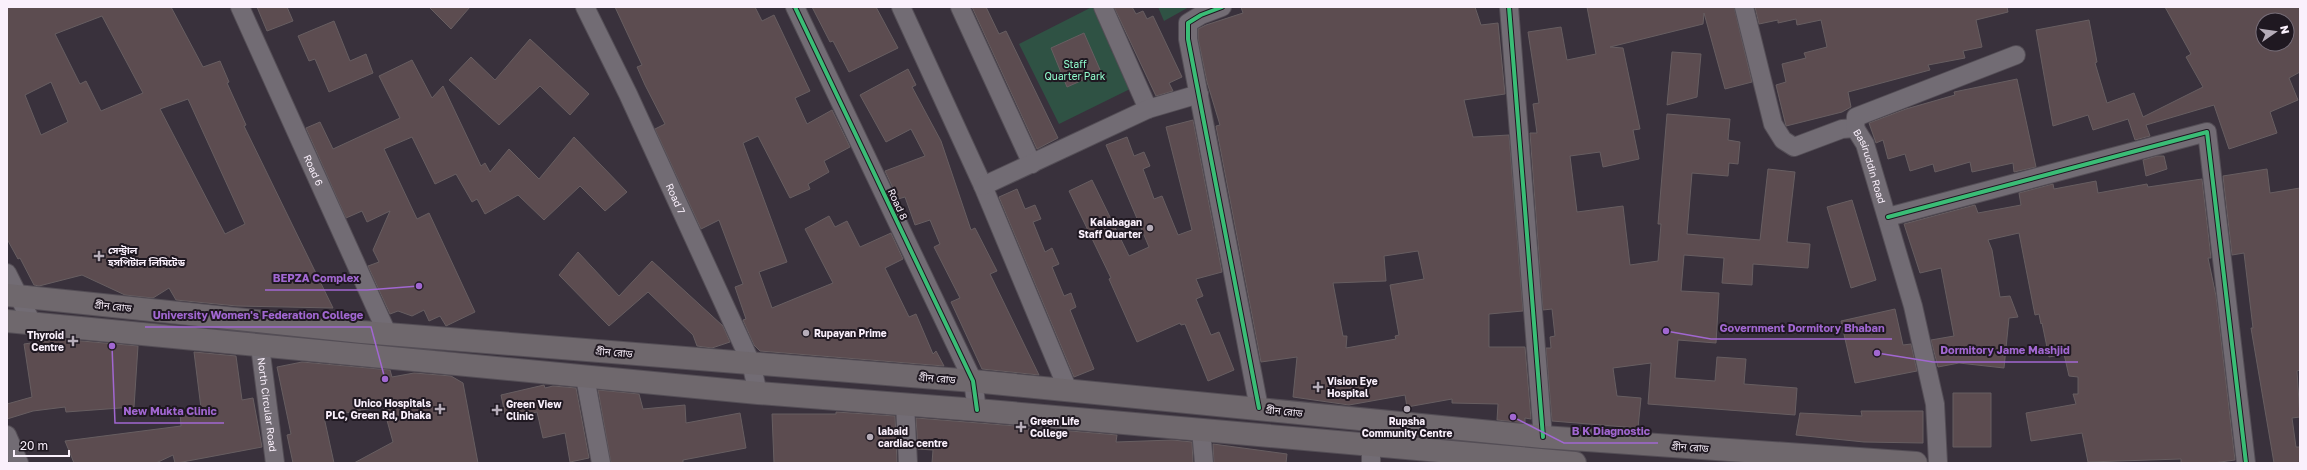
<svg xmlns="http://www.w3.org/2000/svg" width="2307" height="470" font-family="'Golos Text','Noto Sans Bengali',sans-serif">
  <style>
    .green { fill: #2f5244 }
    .building { fill: #5c4c50; stroke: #675e61; fill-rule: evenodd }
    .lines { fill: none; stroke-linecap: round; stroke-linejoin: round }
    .minor-casing { stroke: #544e56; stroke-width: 20 }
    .secondary-casing { stroke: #544e56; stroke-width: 24 }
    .minor { stroke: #726c74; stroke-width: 18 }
    .secondary { stroke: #6f686d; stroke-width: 22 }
    .cycleway-casing { stroke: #1f1821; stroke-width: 6 }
    .cycleway { stroke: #3abd76; stroke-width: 4 }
    .poi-dot { fill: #b6adb9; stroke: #1f1821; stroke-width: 1.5 }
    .labels { text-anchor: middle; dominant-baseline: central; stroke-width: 4; stroke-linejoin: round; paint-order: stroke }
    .park-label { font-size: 10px; fill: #90fccd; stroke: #1f1821 }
    .street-label { font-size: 10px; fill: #faf0fc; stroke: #1f1821 }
    .poi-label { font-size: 10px; font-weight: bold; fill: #faf0fc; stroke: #1f1821; text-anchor: start }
    .leader { fill: none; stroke: #a167d1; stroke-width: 1.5 }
    .callout-dot { fill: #a167d1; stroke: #1f1821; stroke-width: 1.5 }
    .callout-label { font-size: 11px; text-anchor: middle; font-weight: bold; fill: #a167d1; stroke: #1f1821; stroke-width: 4; stroke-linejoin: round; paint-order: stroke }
  </style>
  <rect width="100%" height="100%" fill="#39313c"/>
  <!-- green -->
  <path class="green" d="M1092,7H1097L1114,52L1110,50L1119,57L1130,89L1059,124L1019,44Z
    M1158,7H1189L1164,21Z"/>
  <!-- building -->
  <path class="building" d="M7,7H171L203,67L220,61L229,82L227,83L246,125L244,126L333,308L237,306L176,300L169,288L153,298L125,295L82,275L39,286L34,285L20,258L18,259L7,239ZM102,16L143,93L101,111L86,81L80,84L55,34ZM51,82L68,122L41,135L25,95ZM188,99L245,224L225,234L160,109Z
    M257,7H287L293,21L267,31Z
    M429,7H470L451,29Z
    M615,7H755L762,21L774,15L810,91L795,98L807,124L832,110L850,147L824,161L829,172L808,184L810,189L790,198L758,136L743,143L787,262L759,272L772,308L833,283L805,229L829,216L835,227L847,221L860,247L891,233L903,259L885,268L909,317L916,314L933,354L936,351L944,366L760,351L754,345L743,320L746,319L735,287L743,284L719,220L701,229L655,129L665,124L645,85L637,67L642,65Z
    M812,7H876L898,48L849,72L833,41L830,42Z
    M972,7H986L999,34L1006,31L1058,138L1037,149Z
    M1114,7H1132L1136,14L1143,11L1147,19L1153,16L1182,77L1169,83L1173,91L1156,96Z
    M1241,7H1475L1481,25L1498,23L1505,94L1464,100L1473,137L1509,135L1523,311L1489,314V347H1525L1531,419L1525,418V423L1497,420L1498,404L1452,403V399L1407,407L1405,395L1349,405L1293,397L1297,357L1261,362L1216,126L1220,125L1207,82L1198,38V29L1206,25L1243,13ZM1418,251L1424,279L1390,285L1399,335L1395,336L1396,339L1346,348L1347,336H1343L1333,283L1386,281L1384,256Z
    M1587,7H1734L1752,82L1725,89L1704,13L1703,24L1610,47L1623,48L1640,129L1633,130L1639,159L1603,167L1600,152L1570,156L1577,212L1623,206L1630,265L1658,261L1661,224H1658L1667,114L1730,119L1728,140L1740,142L1738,164L1729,163L1728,176L1692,173L1687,234L1760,240L1768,169L1795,172L1787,242L1810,244L1808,268L1753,264L1752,285L1722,283L1724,258L1684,255L1681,291L1719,293L1716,343L1678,340L1675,378L1715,381L1717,357L1746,359L1744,384L1797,388L1795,415L1648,404L1651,363L1613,368L1617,396L1641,398L1638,428L1552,421L1546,348H1551L1550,337L1555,336L1552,309L1543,310L1530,133H1537L1533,104L1539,103L1528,32L1561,27L1567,60L1596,54Z
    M1755,7H2007L2008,12L1976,20L1982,47L1963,51L1965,58L1928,65L1930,70L1848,92L1851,107L1842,112L1786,126L1776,85L1786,82L1782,64L1806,58L1804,53L1827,47L1821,20L1797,25L1796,19L1778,23V20L1759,24Z
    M2165,7H2300V72L2289,78L2298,100L2270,112L2277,133L2229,149L2214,105L2146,125L2150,136L2135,140L2128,119L2093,130L2088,115L2053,126L2036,30L2089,20L2097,62L2095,63L2107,103L2134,93L2143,117L2203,87L2186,57L2191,54ZM2263,20H2287V44H2263Z
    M334,21L350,61L366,54L373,73L329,92L315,59L309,61L298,36Z
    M1084,33L1101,72L1067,87L1051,48Z
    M530,39L589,94L570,115L540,86L499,125L449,80L471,57L495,80Z
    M1672,52L1701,54L1697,97L1667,105Z
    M412,60L432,98L443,86L481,166L485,163L490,172L509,149L539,179L574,137L627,192L605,211L580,186L544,220L518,195L485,214L477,199L472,202L456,174L435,184L412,137L384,149L417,219L429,213L475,312L446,326L440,316L429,321L424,310L412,316L398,311L390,314L368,266L379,262L373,250L390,211L367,222L362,211L346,218L306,128L320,122L333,149L400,118L379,76Z
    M908,69L916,85L912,87L941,141L971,230L975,228L997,271L990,274L1039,375L982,369L951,302L960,298L934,247L940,244L930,220L915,225L905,197L898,199L885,171L925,156L911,129L886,142L860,95Z
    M2017,79L2036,167L2014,172L2013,163L1972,172L1970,162L1935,172L1933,164L1910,171L1905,154L1888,159L1883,140L1876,143L1869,123L1906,109L1955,95L1954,92Z
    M1193,120L1222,272L1196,279L1203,296L1196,299L1211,335L1219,332L1234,370L1208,381L1185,324L1181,325L1180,323L1137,342L1109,279L1111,278L1069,191L1092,180L1129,256L1149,247L1106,145L1127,137L1134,156L1144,152L1150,166L1143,169L1149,185L1154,199L1162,196L1178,235L1192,230L1166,127Z
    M2157,156H2164L2167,169L2146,176L2143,160Z
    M2267,169L2270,193L2300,188V370L2297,371L2300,417L2292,418L2296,447H2300V463H2274L2251,328H2253L2244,253L2232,255L2223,176Z
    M2202,179L2211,258H2208L2216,296L2235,460L2213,463H2181V459L2088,462L2082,433L2031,441L2026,413L2076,404L2073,394H2078V377L2069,376L2064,354L2049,357L2042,323L2041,324L2039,314L2035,315L2019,233L1988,240L1992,250L2000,297L2010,296L2018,317L2009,318L2004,368L1959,363L1938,367L1931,340L1954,336L1941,268L1920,273L1904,224L1975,205L1978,213L2021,205L2019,193L2053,184L2054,189L2096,181L2098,193L2147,184L2148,187Z
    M1017,189L1025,209L1035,205L1041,219L1033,222L1045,252L1052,248L1059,264L1052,267L1064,296L1071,293L1076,307L1070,310L1094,369L1074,377L999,197Z
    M1852,200L1876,280L1851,288L1827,207Z
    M578,252L619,296L652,261L723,326L730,342L712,348L697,346L693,335L648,292L609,326L559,275Z
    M1895,309L1903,345L1911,344L1917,371L1855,383L1841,321Z
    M59,339L138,346L134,407L66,412L65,407L33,411L7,419V404L32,397L24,344Z
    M194,352L236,356L242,400L253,398L262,447L177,463H175L173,455L156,463H74L65,441L181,426L180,412L201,408Z
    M302,362L390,370L392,377L414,373L451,376L463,383L478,463H354L393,442L383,406L324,417L334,463H293L287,435L291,434L277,367Z
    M544,385L545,388L553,386L576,388L589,458L570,462L565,433L543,438L537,412L506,419L501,395Z
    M598,390L639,394L643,409L685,405L686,423L740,413L746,448L683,460V463H611Z
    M1953,393H1991V447H1953Z
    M1861,411H1923V443L1864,442L1796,435L1800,413L1862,416Z
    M836,412L895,416L897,463H774L772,414H836Z
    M916,418L1016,426V429H1047L1117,435L1116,442L1172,440L1192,442L1193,463H932L933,450L918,449Z
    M1213,444L1287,454L1286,463H1214Z"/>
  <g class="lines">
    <!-- minor casing -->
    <g class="minor-casing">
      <g id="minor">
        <path id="s1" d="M240,7L387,333"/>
        <path id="s2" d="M585,7L628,94L751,363L758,393"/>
        <path d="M795,7L973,381L977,410"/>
        <path d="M901,7L983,186L1068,390"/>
        <path d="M960,7L1032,164"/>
        <path d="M1103,7L1148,109"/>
        <path d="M1222,7L1201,15L1188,23V39L1259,408"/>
        <path d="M1509,7L1543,437"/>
        <path id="s3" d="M1744,7L1773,124L1783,140L1794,147L1842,129L1855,128L1865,144L1913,306L1935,404L1938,463"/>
        <path d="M1855,128L1856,117L2016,55"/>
        <path d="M983,186L1148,109L1199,94"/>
        <path d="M1888,217L2207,132L2246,463"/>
        <path d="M7,273L32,323"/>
        <path id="s4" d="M260,346L275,463"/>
        <path d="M585,377L601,463"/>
        <path d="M905,404L908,463"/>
        <path d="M1201,430L1204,463"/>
        <path d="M7,435L19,463"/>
        <path d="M1371,463V446"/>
      </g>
    </g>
    <!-- secondary casing -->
    <g class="secondary-casing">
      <path id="secondary" d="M7,295L362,332L973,381L1543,437L1916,463
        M7,321L758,393L977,410L1575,463"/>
    </g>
    <!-- minor -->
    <use href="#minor" class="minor"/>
    <!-- secondary -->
    <use href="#secondary" class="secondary"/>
    <!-- cycleway casing -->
    <g class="cycleway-casing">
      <path id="cycleway" d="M795,7L973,381L977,410
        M1222,7L1201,15L1188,23V39L1259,408
        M1509,7L1543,437
        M1888,217L2207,132L2246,463"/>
    </g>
    <!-- cycleway -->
    <use href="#cycleway" class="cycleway"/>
  </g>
  <!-- markers -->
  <g class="poi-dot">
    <circle cx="1150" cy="228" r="4"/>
    <path d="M97 250h4v4h4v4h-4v4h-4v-4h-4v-4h4z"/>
    <circle cx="806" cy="333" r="4"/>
    <path d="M71 335h4v4h4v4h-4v4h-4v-4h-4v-4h4z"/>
    <path d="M1316 381h4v4h4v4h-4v4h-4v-4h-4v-4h4z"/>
    <path d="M438 403h4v4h4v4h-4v4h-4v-4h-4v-4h4z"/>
    <circle cx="1407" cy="409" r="4"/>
    <path d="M495 404h4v4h4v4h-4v4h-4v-4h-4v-4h4z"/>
    <path d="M1019 421h4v4h4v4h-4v4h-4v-4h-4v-4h4z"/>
    <circle cx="870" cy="437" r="4"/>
  </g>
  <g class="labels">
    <!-- park labels -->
    <g class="park-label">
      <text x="1075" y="64">Staff<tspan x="1075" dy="12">Quarter Park</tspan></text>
    </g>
    <!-- street labels -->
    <g class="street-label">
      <text stroke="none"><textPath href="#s3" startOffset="258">Basiruddin Road</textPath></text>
      <text stroke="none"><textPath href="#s1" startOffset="179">Road 6</textPath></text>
      <text stroke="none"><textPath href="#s2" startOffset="212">Road 7</textPath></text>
      <text transform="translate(898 204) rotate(65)">Road 8</text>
      <text transform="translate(113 306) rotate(6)">গ্রীন রোড</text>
      <text transform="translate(614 352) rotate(5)">গ্রীন রোড</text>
      <text transform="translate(937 378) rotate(5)">গ্রীন রোড</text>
      <text stroke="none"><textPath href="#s4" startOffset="59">North Circular Road</textPath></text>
      <text transform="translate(1284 411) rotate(6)">গ্রীন রোড</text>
      <text transform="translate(1690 447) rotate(4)">গ্রীন রোড</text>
    </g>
    <!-- poi labels -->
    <g class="poi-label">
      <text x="1142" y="222" text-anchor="end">Kalabagan<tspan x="1142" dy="12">Staff Quarter</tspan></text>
      <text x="108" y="250">সেন্ট্রাল<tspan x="108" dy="12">হসপিটাল লিমিটেড</tspan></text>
      <text x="814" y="333">Rupayan Prime</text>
      <text x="64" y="335" text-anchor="end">Thyroid<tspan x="64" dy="12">Centre</tspan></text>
      <text x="1327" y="381">Vision Eye<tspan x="1327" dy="12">Hospital</tspan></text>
      <text x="431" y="403" text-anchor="end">Unico Hospitals<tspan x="431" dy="12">PLC, Green Rd, Dhaka</tspan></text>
      <text x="506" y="404">Green View<tspan x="506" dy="12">Clinic</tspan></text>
      <text x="1030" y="421">Green Life<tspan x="1030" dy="12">College</tspan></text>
      <text x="1407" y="421" text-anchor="middle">Rupsha<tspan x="1407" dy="12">Community Centre</tspan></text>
      <text x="878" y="431">labaid<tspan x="878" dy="12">cardiac centre</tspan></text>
    </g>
  </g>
  <!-- callouts -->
  <path class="leader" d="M419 286L367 290H265M385 379L371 327H145M1666 331L1711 339H1892M1877 353L1933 362H2078M112 346L115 423H224M1513 417L1564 443H1658"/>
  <g class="callout-dot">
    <circle cx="419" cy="286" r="4"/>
    <circle cx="385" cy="379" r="4"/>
    <circle cx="1666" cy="331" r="4"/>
    <circle cx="1877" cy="353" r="4"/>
    <circle cx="112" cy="346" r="4"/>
    <circle cx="1513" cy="417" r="4"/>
  </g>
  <g class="callout-label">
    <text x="316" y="282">BEPZA Complex</text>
    <text x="258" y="319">University Women's Federation College</text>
    <text x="1802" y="332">Government Dormitory Bhaban</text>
    <text x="2005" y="354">Dormitory Jame Mashjid</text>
    <text x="170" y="415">New Mukta Clinic</text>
    <text x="1611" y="435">B K Diagnostic</text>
  </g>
  <!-- border -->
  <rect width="2307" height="470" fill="none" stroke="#faf0fc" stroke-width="16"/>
  <!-- north arrow -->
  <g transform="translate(2275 32) rotate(77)"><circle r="19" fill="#1f1821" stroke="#776e79"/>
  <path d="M0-3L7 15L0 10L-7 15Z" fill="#b6adb9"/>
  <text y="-6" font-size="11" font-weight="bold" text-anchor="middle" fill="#faf0fc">N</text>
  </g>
  <!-- scale -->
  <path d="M14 450v6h55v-6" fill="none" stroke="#faf0fc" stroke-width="2"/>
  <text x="20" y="450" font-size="12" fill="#faf0fc" stroke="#1f1821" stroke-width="3" paint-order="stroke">20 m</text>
</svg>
